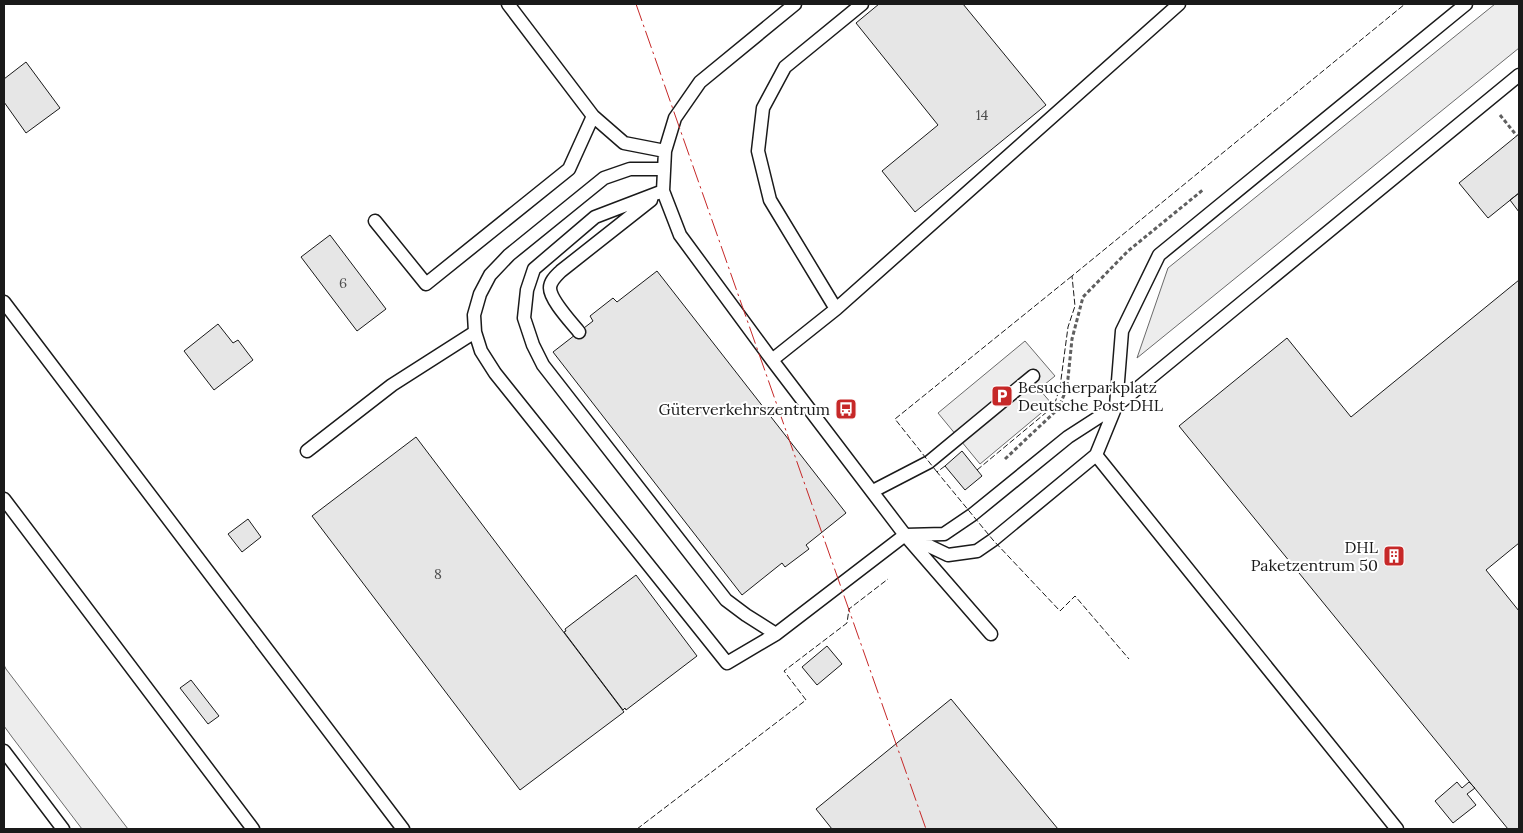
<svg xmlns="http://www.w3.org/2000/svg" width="1523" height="833" font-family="Lora,serif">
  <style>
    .built { fill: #ededed; stroke: #6a6a6a }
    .building { fill: #e6e6e6; stroke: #1a1a1a }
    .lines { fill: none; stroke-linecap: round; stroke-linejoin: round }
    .lane-casing { stroke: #1a1a1a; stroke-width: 15 }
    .path { stroke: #5f5f5f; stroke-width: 3; stroke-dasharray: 4 2.5; stroke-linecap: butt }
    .lane { stroke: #fff; stroke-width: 12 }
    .fence { stroke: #1a1a1a; stroke-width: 1; stroke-dasharray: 6 2.5; stroke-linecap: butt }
    .power { stroke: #c62828; stroke-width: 1; stroke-dasharray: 18 4 2.5 4; stroke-linecap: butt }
    .labels { text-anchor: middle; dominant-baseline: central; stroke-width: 4; stroke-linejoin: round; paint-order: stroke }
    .number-label { font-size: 14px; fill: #4d4d4d }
    .poi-label { font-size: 16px; fill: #1a1a1a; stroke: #fff; text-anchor: end }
  </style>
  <rect width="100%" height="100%" fill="#fff"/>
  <!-- built -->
  <path class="built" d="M1495,4H1519V48L1137,358L1168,268Z
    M1025,341L1055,376L1039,389L1052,404L980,464L938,413Z
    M4,665L6,669L128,829H82L12,737L4,726Z"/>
  <!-- building -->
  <path class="building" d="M879,4H963L1046,105L915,212L882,171L938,125L856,23Z
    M26,62L60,108L26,133L4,102V79Z
    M1519,134V193L1488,218L1459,183Z
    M1519,193V212L1510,200Z
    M330,235L386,309L357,331L301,257Z
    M657,271L846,513L806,545L809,549L785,567L782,563L742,595L553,352L593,321L590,316L613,298L617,302Z
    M1519,280V543L1486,570L1519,611V829H1508L1179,426L1287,338L1351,417Z
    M218,324L233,343L238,340L253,360L214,390L184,351Z
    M416,437L624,712L520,790L312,516Z
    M962,451L982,476L965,490L945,466Z
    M248,519L261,537L242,552L228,534Z
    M636,575L697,656L626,710L625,708L623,710L564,632L566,631L565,629Z
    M827,646L842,664L817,685L802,667Z
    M191,680L219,716L208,724L180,688Z
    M951,699L1058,829H832L816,809Z
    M1457,782L1462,788L1469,782L1475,788L1467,794L1476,805L1453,823L1435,801Z"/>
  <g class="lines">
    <!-- lane casing -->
    <g class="lane-casing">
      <path id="lane" d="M508,4L593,116L624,143L665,151
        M795,4L700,82L675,118L665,151L663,191L680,235L772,360L905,535L991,634
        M663,169H630L604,178L509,255L490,275L480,294L474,315L475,332L481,351L495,373L727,663L776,634L905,535L944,534L972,515L1068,437L1116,406L1519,75
        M663,191L595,217L534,269L527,290L524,318L533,345L543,365L726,600L746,615L776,634
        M375,221L426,284L569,169L593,116
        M4,302L403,829
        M836,309L770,200L758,151L763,108L785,67L862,4
        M579,332C572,323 550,300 550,288C550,281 556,276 561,271L651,200
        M772,360L836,309L1179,4
        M307,451L392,385L475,332
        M1096,455L1397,829
        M873,491L929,462L1033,376
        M4,499L253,829
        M908,536L948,555L977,551L993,540L1096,455L1116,406L1122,331L1159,255L1466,4
        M4,751L63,829"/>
    </g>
    <!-- path -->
    <path class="path" d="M1500,115L1517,136
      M1005,459L1058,409L1067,388L1072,339L1083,297L1128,251L1204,189"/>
    <!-- lane -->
    <use href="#lane" class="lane"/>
    <!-- fence -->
    <path class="fence" d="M945,466L937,472L993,540L1060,611L1075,596L1129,659
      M977,470L1054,406L1060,387L1068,327L1075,306L1072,276L1405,4
      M937,472L895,419L1072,276
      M637,829L806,700L784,671L847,623L849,609L888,579"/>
    <!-- power -->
    <path class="power" d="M636,4L926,829"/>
  </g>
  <!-- icons -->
  <defs>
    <g id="parking-square" transform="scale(1.125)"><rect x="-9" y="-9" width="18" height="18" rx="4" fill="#c62828" stroke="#fff"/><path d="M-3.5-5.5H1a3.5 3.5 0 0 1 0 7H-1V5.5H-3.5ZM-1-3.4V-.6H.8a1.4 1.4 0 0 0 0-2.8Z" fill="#fff"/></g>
    <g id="bus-square" transform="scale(1.125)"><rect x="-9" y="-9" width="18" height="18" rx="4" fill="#c62828" stroke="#fff"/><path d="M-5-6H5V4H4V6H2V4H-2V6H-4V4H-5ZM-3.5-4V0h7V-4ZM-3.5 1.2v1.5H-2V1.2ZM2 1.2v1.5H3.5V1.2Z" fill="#fff"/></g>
    <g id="building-square" transform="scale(1.125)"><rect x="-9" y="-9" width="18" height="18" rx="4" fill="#c62828" stroke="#fff"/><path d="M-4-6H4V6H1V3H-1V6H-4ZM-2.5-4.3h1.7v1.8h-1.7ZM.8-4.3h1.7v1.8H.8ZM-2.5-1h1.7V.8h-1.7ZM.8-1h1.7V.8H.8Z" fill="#fff"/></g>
  </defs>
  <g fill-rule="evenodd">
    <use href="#parking-square" x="1002" y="396"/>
    <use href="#bus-square" x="846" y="409"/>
    <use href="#building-square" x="1394" y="556"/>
  </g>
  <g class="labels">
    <!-- number labels -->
    <g class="number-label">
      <text x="982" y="115">14</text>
      <text x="343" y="283">6</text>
      <text x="438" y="574">8</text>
    </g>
    <!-- poi labels -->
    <g class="poi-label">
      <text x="1018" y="387" text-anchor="start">Besucherparkplatz<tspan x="1018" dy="18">Deutsche Post DHL</tspan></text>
      <text x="830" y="409">Güterverkehrszentrum</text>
      <text x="1378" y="547">DHL<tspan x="1378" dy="18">Paketzentrum 50</tspan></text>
    </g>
  </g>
  <!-- border -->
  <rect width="1523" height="833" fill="none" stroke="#1a1a1a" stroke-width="10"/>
</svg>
